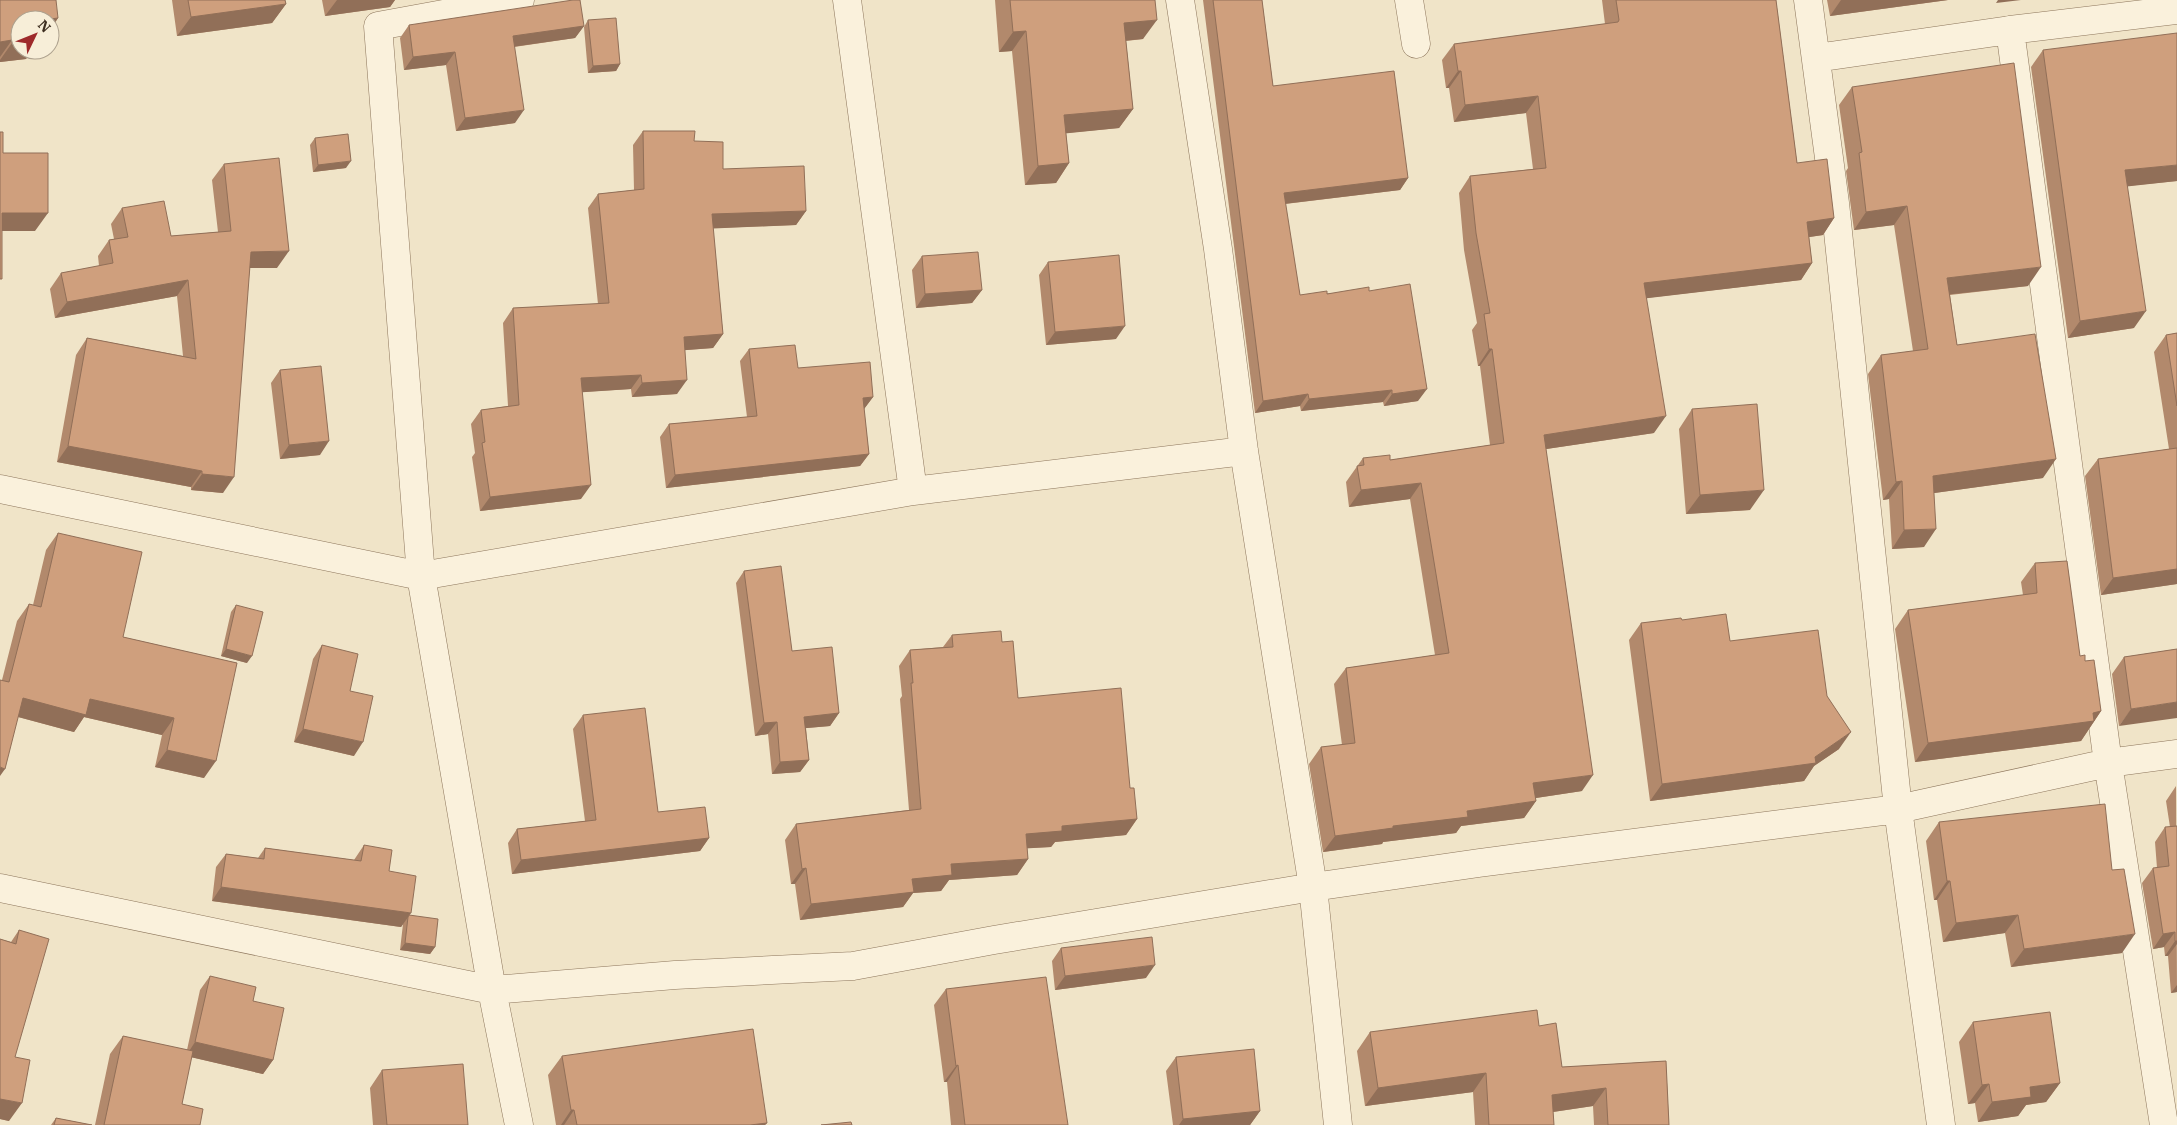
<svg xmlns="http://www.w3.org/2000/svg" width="2177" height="1125" font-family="'IBM Plex Serif',serif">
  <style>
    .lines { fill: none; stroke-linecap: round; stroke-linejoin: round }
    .minor-casing { stroke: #8d765c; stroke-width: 29 }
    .minor { stroke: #faf1dc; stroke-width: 28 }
    .wall { fill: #b2896c }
    .shaded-wall { fill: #916f58 }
    .building { fill: #cf9f7d; stroke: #916f58 }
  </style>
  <rect width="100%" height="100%" fill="#f0e4c8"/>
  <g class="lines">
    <!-- minor casing -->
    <g class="minor-casing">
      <path id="minor" d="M847,0L913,491
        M1180,0L1218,249L1244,451L1313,887L1338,1125
        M1409,0L1416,44
        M1808,0L1835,203L1898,809L1941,1125
        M2010,30L2108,763L2164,1125
        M1816,58L2010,30L2177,10
        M0,489L421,576L913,491L1244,451
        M0,888L492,990L675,975L853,966L994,940L1313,887L1479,863L1898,809L2108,763L2177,754
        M519,1125L492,990L421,576L378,26L520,0"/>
    </g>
    <!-- minor -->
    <use href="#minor" class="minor"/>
  </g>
  <!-- wall -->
  <path class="wall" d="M0,0L58,18L50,30V20L20,50H32L26,59L0,62Z
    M172,0H285L286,4L272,23L177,36Z
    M322,0H395L390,7L325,16Z
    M995,0H1155L1143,39L1126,41L1133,109L1119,128L1066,133L1069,163L1056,183L1025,185L1012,51L999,52Z
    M1203,0H1262L1273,86L1408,178L1400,190L1285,204L1300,295L1369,291L1418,401L1384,406L1383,402L1301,411L1300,406L1255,413Z
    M1602,0H1776L1797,163L1834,218L1823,235L1809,237L1812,263L1801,280L1646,298L1654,433L1546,449L1582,791L1536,798V801L1524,818L1461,826L1456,833L1383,842L1382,844L1323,852L1309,764L1321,747L1342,745L1334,684L1346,668L1435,655L1410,499L1349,507L1346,482L1363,458L1390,460L1490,445L1480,366H1478L1472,330L1477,323L1464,250L1459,193L1470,176L1533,169L1526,113L1454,122L1449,88H1446L1442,60L1454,44L1605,24Z
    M1827,0H1948L1830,16Z
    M588,20L620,64L616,71L588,73L584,27Z
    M409,25L584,26L575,38L514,47L515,123L456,131L446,65L404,70L400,38Z
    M2043,50L2177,181L2127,186L2134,328L2068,338L2031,67Z
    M1852,87L2028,286L1950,295L1957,345L2043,478L1934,493L1924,547L1892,549L1889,499L1883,500L1868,374L1881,355L1913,351L1894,225L1854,230L1846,171L1848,168L1839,105Z
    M643,131L694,141L723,169L806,211L796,225L713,228L723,334L713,348L685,350L677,394L632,397L631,389L582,392L581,499L480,511L472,457L475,453L471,424L481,410L508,406L503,323L513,308L598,304L588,208L598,194L634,190L633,145Z
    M315,138L346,168L313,172L310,145Z
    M224,164L277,268H250L223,493L191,490V487L57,462L76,355L87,338L183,356L177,296L55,318L50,289L61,273L99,266L98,256L109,240L114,239L111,224L122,208L171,236L218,232L212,180Z
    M922,256L982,290L972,303L916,308L912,270Z
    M1048,262L1116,339L1046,345L1039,275Z
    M2177,333V584L2101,595L2085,476L2098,459L2169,449L2154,352L2166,335Z
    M749,349L873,397L864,409L869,454L860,466L666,488L660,437L669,424L747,417L740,361Z
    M280,370L320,455L280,459L271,383Z
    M1692,409L1750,510L1686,514L1679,429Z
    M58,533L123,637L237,663L204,778L155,767L162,735L84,717L74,732L18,717L2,680L17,621L29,604L33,605L46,550Z
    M2035,563L2080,656L2085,661L2101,711L2081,741L1915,762L1895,629L1908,610L2023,595L2021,582Z
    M744,571L792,651L839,713L830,726L806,728L809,760L800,772L772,774L768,734L755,736L736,583Z
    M236,605L247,663L221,656L231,612Z
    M1682,620L1730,641L1827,696L1839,749L1814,766L1804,781L1650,801L1629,640L1641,623Z
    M952,635L1002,642L1018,698L1130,788L1137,819L1126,835L1055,842L1051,847L1027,848L1028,859L1017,875L949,880L941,891L913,893L903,907L800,920L795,884H791L785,840L796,824L909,810L900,699L902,696L899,666L910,650L943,647Z
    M322,645L350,691L354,756L294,742L313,659Z
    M2177,649L2119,726L2112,674L2124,657Z
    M583,715L658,812L709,838L700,851L512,874L508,843L517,829L585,821L573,729Z
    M2176,786L2177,992L2171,993L2168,956H2165L2164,947L2153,949L2142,883L2153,868H2157L2155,842L2165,827H2170L2166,801Z
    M1939,822L2122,953L2011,967L2005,933L1943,942L1937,900H1934L1926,841Z
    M364,845L389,871L409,915L435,947L430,954L400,950L403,924L401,927L212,901L216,867L226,854L258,858L265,848L354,860Z
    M19,930L15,1057L9,1121L0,1119V939L11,942Z
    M1061,948L1146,978L1055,990L1052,961Z
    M210,976L253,1001L273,1060L263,1074L191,1057L182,1104L200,1125H95L110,1054L123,1036L187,1050L200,990Z
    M946,989L1068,1125H951L947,1082H944L934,1005Z
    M1973,1022L2060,1083L2046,1102L2026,1105L2018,1116L1978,1122L1975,1103L1968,1104L1959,1042Z
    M1539,1026L1562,1067L1666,1061L1669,1125H1594L1593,1106L1553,1112L1554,1125H1475L1473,1092L1365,1106L1357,1051L1370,1032Z
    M562,1056L767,1123L765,1125H556L548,1075Z
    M1176,1057L1260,1111L1250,1125H1173L1166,1071Z
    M382,1070L468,1125H373L370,1088Z
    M56,1118L92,1125H51Z"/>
  <!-- shaded-wall -->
  <path class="shaded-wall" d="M337,0H395L390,7L325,16Z
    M1841,0H1948L1830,16Z
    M1998,0H2021L1996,3Z
    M286,4L272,23L177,36L191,17Z
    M58,18L50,30V20H43Z
    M1157,20L1143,39L1111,42L1124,23Z
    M584,26L575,38L504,48L513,36Z
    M1026,31L1012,51L999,52L1013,32Z
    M12,40L0,57V42Z
    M20,42V50H32L26,59L0,62V60L12,43Z
    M455,52L446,65L404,70L413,57Z
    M620,64L616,71L588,73L593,66Z
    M1458,71H1461L1449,88H1446Z
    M1538,96L1526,113L1454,122L1465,105Z
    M1133,109L1119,128L1050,135L1064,115Z
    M524,110L515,123L456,131L465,118Z
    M351,161L346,168L313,172L318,165Z
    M1069,163L1056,183L1025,185L1038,166Z
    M2177,165V181L2113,188L2125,170Z
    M1408,178L1400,190L1275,205L1284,193Z
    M1907,206L1894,225L1854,230L1866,212Z
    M806,211L796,225L702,229L712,214Z
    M2,213H48L35,231H0Z
    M1834,218L1823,235L1796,239L1807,222Z
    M289,251L277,268H240L251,252Z
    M1812,263L1801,280L1632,300L1644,283Z
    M2041,267L2028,286L1934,296L1947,278Z
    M188,280L177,296L55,318L67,302Z
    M982,290L972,303L916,308L925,294Z
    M2146,311L2134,328L2068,338L2080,321Z
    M1125,326L1116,339L1046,345L1055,332Z
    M723,334L713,348L674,351L684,337Z
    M1489,349H1492L1480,366H1478Z
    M641,375L631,389L571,393L581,378Z
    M687,380L677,394L632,397L642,383Z
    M1427,389L1418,401L1384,406L1392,394Z
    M1392,390L1383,402L1301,411L1309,399Z
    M1308,394L1300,406L1255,413L1263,401Z
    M873,397L864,409L854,410L863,398Z
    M1666,416L1654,433L1533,451L1544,435Z
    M329,441L320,455L280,459L289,445Z
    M68,446L202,471L191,487L57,462Z
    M869,454L860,466L666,488L675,475Z
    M2056,459L2043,478L1920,495L1933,476Z
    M202,474L234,477L223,493L191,490Z
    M1902,481L1889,499L1883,500L1896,482Z
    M1421,483L1410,499L1349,507L1361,490Z
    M591,485L581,499L480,511L490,497Z
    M1764,490L1750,510L1686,514L1700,495Z
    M1936,529L1924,547L1892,549L1904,530Z
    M2177,569V584L2101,595L2113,578Z
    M226,649L252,656L247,663L221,656Z
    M23,698L90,699L174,718L162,735L84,717L74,732L11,715Z
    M2177,702V718L2119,726L2131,709Z
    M2101,711L2081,741L1915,762L1928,743Z
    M839,713L830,726L796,729L804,717Z
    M777,722L768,734L755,736L764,723Z
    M303,729L363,742L354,756L294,742Z
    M1851,732L1839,749L1814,766L1804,781L1650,801L1662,784L1815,757Z
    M167,750L216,761L204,778L155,767Z
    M809,760L800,772L772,774L780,762Z
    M0,767L5,769L0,776Z
    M1593,775L1582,791L1522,800L1533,783Z
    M1536,801L1524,818L1461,826L1456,833L1383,842L1382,844L1323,852L1335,836L1393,826L1467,811Z
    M1137,819L1126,835L1055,842L1051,847L1015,849L1026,834L1062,826Z
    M709,838L700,851L512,874L521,860Z
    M1028,859L1017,875L949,880L941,891L913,893L903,907L800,920L811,904L912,879L951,864Z
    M806,868L795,884H791L802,869Z
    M1947,881H1950L1937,900H1934Z
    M221,887L411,913L401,927L212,901Z
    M2018,915L2005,933L1943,942L1956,923Z
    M2175,932L2164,947L2153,949L2163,934Z
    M2135,934L2122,953L2011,967L2024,949Z
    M2175,941H2177V944L2168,956H2165Z
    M405,943L435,947L430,954L400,950Z
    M1155,965L1146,978L1055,990L1065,976Z
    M2177,985V992L2171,993Z
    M195,1042L273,1060L263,1074L186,1056Z
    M958,1065L947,1082H944L956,1066Z
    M1486,1073L1473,1092L1365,1106L1378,1088Z
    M2060,1083L2046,1102L2026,1105L2018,1116L1978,1122L1992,1102L2030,1087Z
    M1989,1084L1975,1103L1968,1104L1982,1085Z
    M1606,1088L1593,1106L1539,1114L1552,1095Z
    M0,1099L22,1103L9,1121L0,1119Z
    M571,1110H574L564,1125H561Z
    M1260,1111L1250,1125H1179L1183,1119Z
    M767,1123L765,1125H750Z"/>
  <!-- building -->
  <path class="building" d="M0,0H56L58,18L43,20H20V42L12,43V40L0,42Z
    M188,0H285L286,4L191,17Z
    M573,0H580L584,26L513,36L524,110L465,118L455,52L413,57L409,25Z
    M1010,0H1155L1157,20L1124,23L1133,109L1064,115L1069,163L1038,166L1026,31L1013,32Z
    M1213,0H1262L1273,86L1394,71L1408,178L1284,193L1300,295L1327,291V294L1369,287V291L1410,284L1427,389L1392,394V390L1309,399L1308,394L1263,401Z
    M1616,0H1776L1797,163L1827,159L1834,218L1807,222L1812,263L1644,283L1666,416L1544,435L1593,775L1533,783L1536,801L1467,811L1468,817L1393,826V828L1335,836L1321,747L1355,743L1346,668L1449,653L1421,483L1361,490L1357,466L1364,465L1363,458L1390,455V460L1504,443L1492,349H1489L1484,314L1490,313L1476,233L1470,176L1546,168L1538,96L1465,105L1461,71H1458L1454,44L1618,22L1619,20Z
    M616,18L620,64L593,66L588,20Z
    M2177,33V165L2125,170L2146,311L2080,321L2043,50Z
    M2014,63L2041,267L1947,278L1957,345L2035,334L2056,459L1933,476L1936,529L1904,530L1902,481L1896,482L1881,355L1928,349L1907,206L1866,212L1859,153L1862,152L1852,87Z
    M643,131H695L694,141L723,142V169L804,166L806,211L712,214L723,334L684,337L687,380L642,383L641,375L581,378L591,485L490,497L482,443L485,442L481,410L519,405L513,308L609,303L598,194L644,189Z
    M0,132H3V153H48V213H2V279H0Z
    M348,134L351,161L318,165L315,138Z
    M279,158L289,251L251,252L234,477L202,474V471L68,446L87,338L196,359L188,280L67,302L61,273L113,263L109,240L128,237L122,208L164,201L171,236L231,231L224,164Z
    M978,252L982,290L925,294L922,256Z
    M1119,255L1125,326L1055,332L1048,262Z
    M2177,333V406L2166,335Z
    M795,345L798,368L870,362L873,397L863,398L869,454L675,475L669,424L757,416L749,349Z
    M321,366L329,441L289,445L280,370Z
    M1757,404L1764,490L1700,495L1692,409Z
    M2177,448V569L2113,578L2098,459Z
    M58,533L142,552L123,637L237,663L216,761L167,750L174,718L90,699L86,715L23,698L5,769L0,767V680L9,682L29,604L41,607Z
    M2067,561L2080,656L2085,655V661L2094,660L2101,711L2093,713L2094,721L1928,743L1908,610L2037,593L2035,563Z
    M781,566L792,651L832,647L839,713L804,717L809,760L780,762L777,722L764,723L744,571Z
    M236,605L263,612L252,656L226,649Z
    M1726,614L1730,641L1818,630L1827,696L1851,732L1815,757L1816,763L1662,784L1641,623L1681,618L1682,620Z
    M1001,631L1002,642L1013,641L1018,698L1121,688L1130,788H1134L1137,819L1062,826V831L1026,834L1028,859L951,864L952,875L912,879L914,892L811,904L806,868L802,869L796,824L921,809L911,683H913L910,650L953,647L952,635Z
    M322,645L358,654L350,691L373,696L363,742L303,729Z
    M2177,649V702L2131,709L2124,657Z
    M645,708L658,812L705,807L709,838L521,860L517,829L596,820L583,715Z
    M2105,804L2112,870L2124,869L2135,934L2024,949L2018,915L1956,923L1950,881H1947L1939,822Z
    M2177,826V941H2175V932L2163,934L2153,868L2169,866L2165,827Z
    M364,845L392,850L389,871L416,876L411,913L221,887L226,854L264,859L265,848L361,861Z
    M409,915L438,919L435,947L405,943L408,917Z
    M19,930L49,939L15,1057L30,1060L22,1103L0,1099V939L16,944Z
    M1152,937L1155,965L1065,976L1061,948Z
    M210,976L256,987L253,1001L284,1008L273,1060L195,1042Z
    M1046,977L1068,1125H965L958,1065L956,1066L946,989Z
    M1537,1010L1539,1026L1556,1023L1562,1067L1666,1061L1669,1125H1608L1606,1088L1552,1095L1554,1125H1489L1486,1073L1378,1088L1370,1032Z
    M2050,1012L2060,1083L2030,1087L2031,1097L1992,1102L1989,1084L1982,1085L1973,1022Z
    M753,1029L767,1123L750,1125H577L574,1110H571L562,1056Z
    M123,1036L193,1051L182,1104L203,1109L200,1125H104Z
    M1254,1049L1260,1111L1183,1119L1176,1057Z
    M463,1064L468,1125H387L382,1070Z
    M56,1118L92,1125H54Z
    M851,1122L852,1125H821Z"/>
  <!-- north arrow -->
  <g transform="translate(35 35) rotate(47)"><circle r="24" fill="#f7eed8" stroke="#ada18e"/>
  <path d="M0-4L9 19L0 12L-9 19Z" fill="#9e2a2b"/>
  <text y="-8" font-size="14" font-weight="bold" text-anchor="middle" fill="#3d2e20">N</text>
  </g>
</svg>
